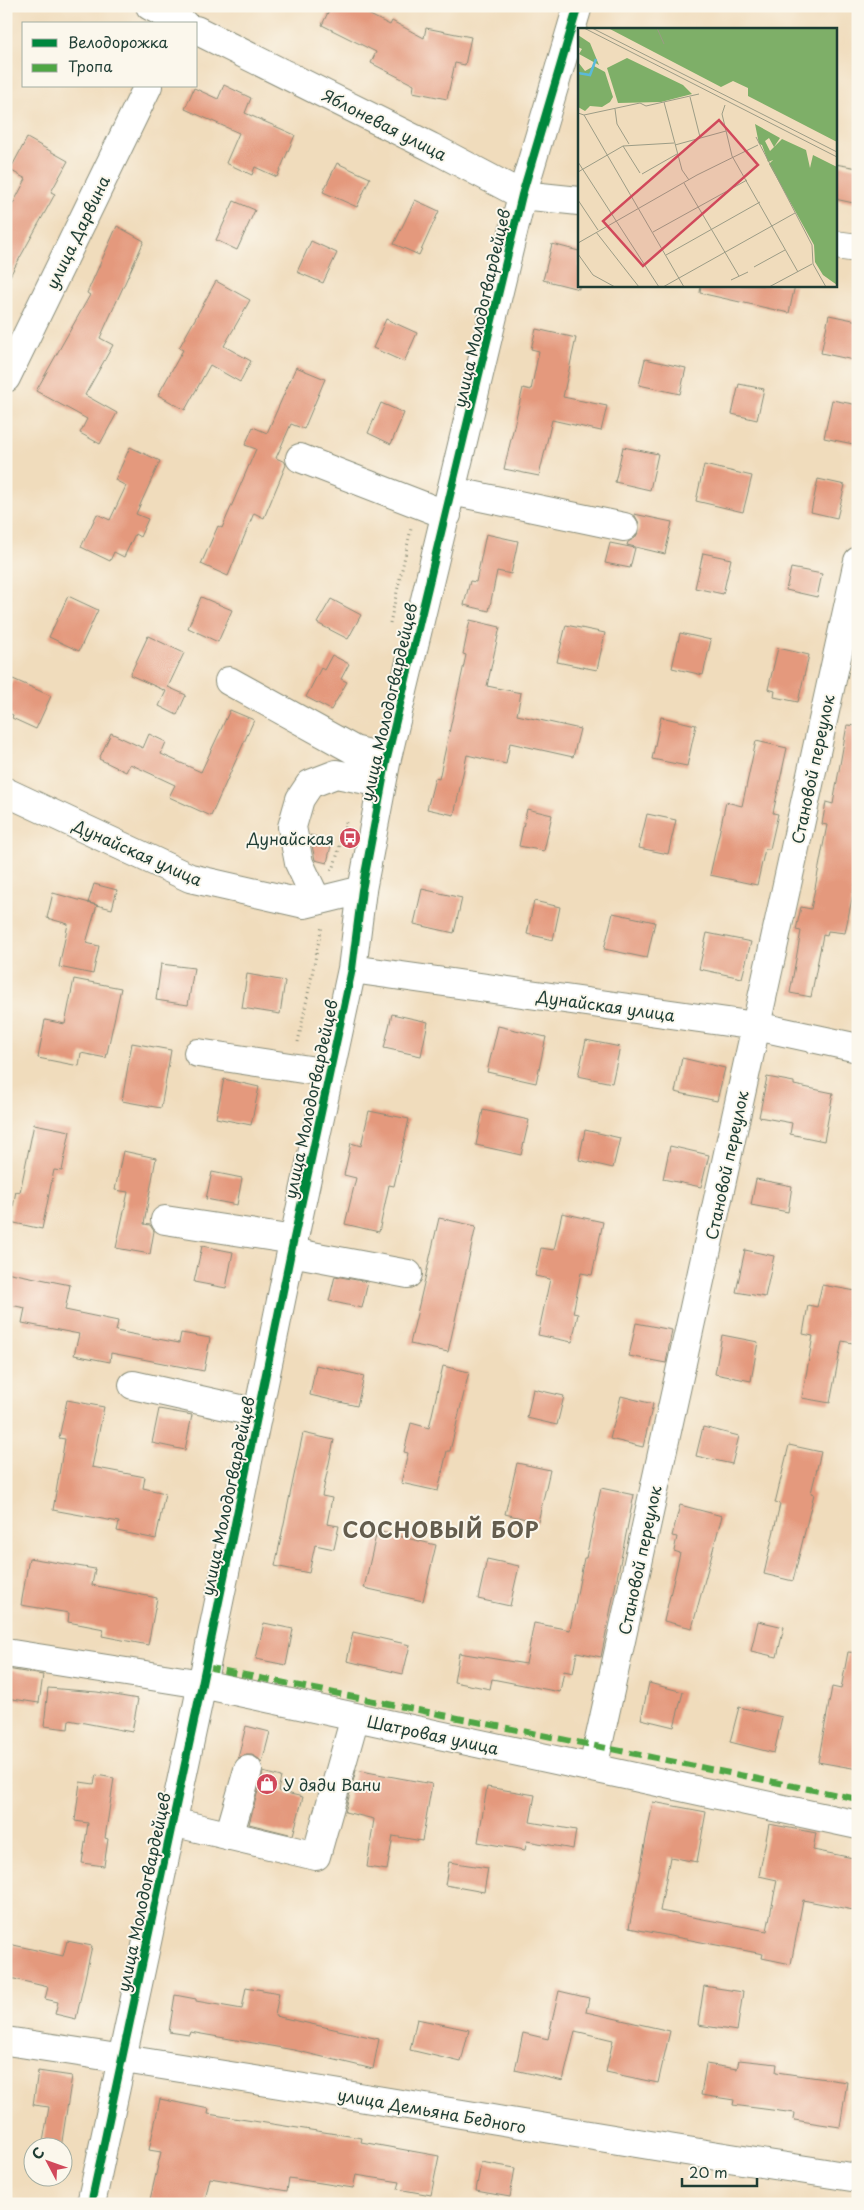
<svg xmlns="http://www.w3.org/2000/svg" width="864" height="2210" font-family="'Playpen Sans',sans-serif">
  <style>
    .building { fill: #e4997d }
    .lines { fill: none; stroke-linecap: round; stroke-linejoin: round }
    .minor-casing { stroke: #888c78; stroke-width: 30 }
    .path { stroke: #888c78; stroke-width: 3; stroke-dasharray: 1 4; stroke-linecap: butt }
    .minor { stroke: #fff; stroke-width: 28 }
    .quiet { stroke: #4fa644; stroke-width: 6; stroke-dasharray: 12 6; stroke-linecap: butt }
    .cycleway-casing { stroke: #fbf7ec; stroke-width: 11 }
    .cycleway { stroke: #00873e; stroke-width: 8 }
    .labels { text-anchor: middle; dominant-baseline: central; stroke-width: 4; stroke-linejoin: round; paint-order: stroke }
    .street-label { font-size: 16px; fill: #1f3d34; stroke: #fbf7ec }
    .poi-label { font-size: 16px; fill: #1f3d34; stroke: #fbf7ec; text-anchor: end }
    .district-label { font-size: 21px; font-weight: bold; letter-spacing: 1px; fill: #645d4e; stroke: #fbf7ec }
    .inset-river { fill: none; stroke: #5bbad9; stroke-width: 2.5 }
    .inset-road { fill: none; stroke: #9c9c86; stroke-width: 1 }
    .view { fill: #d1495b; fill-opacity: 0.15; stroke: #d1495b; stroke-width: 2.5 }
    .inset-edge { fill: none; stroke: #1f3d34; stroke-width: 2.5 }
  </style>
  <rect width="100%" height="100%" fill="#fbf7ec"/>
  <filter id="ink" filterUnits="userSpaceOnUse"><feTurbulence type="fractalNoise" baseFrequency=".02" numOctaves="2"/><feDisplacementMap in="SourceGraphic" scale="10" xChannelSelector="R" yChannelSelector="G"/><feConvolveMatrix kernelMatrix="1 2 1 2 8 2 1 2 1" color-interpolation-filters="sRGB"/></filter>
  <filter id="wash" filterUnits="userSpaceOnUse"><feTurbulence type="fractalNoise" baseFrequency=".0096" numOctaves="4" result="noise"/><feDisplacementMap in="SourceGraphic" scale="20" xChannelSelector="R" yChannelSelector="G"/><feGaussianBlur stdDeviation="1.12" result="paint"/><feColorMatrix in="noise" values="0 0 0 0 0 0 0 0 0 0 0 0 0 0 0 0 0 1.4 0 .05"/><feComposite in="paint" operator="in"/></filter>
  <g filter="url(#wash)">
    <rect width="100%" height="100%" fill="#f0dcbc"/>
    <g id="blocks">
      <!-- building -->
      <path class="building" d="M331,6H352L390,25L392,21L424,38L426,28L471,37L465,65L455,63L447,99L413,92L414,85L371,63L376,52L322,25Z
        M224,85L251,98L245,113L295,135L277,177L255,167L252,175L226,163L239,133L185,109L194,88L218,99Z
        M27,138L68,161L51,192L55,194L6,283V217L26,179L10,170Z
        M337,163L370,178L357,207L323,192Z
        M835,164L858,168V204L835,199Z
        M415,200L439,211L419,255L394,244Z
        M234,201L255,210L237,250L216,240Z
        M117,226L144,241L100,338L113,345L85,395L117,413L100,444L80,433L87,419L36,391L90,295L87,293Z
        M311,241L337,253L323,283L297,272Z
        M552,244L579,251V289L543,280Z
        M216,281L250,300L224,346L251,361L240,382L210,365L185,410L158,395L183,350L179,348Z
        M701,285H795L789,313L700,293Z
        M829,315L858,321V361L821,353Z
        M386,319L417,333L404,362L373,348Z
        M536,329L576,338L563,397L607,406L601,431L552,420L539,476L504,469L523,388L531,390L539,351L531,349Z
        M645,359L686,368L680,394L639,385Z
        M296,367L325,379L304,429L291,424L276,458L285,462L286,465L264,518L254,513L228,576L201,564L218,526L222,528L256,449L245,445L253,427L267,433Z
        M739,384L764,389L757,420L732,414Z
        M832,400L858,405V445L824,438Z
        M381,403L404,413L391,444L368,433Z
        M130,447L160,461L136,514L148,519L140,537L135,534L124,557L114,552L110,561L81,547L97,514L110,520L126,486L115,480Z
        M623,447L658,454L650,490L615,482Z
        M704,465L752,476L743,512L696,501Z
        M818,479L845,485L837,518L811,512Z
        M634,514L672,522L665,554L627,545L628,542L635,538L639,531V523Z
        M486,534L518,541L511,574L497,571L489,611L464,605L470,581L476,582Z
        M610,543L635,548L630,568L605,563Z
        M703,553L731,559L723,594L695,588Z
        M791,568L822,574L817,597L786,590Z
        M68,596L98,610L79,651L49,637Z
        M201,597L232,610L218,642L188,628Z
        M331,599L361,615L348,639L317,623Z
        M470,620L500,627L487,686L521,693L517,715L580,729L573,757L510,743L506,764L467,755L454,815L427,809L435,778L439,779L466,655L463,654Z
        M566,625L605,633L597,670L557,662Z
        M680,633L711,640L703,675L672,668Z
        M148,636L184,653L168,687L186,695L177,715L159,706L166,691L130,675Z
        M778,648L809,655L798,702L774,697L775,691L768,689Z
        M332,655L349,664L341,679L347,682L331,710L306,697L321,668L324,670Z
        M13,679L51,696L36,729L12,718L13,715L6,712V694Z
        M230,710L254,720L211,816L169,797L175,785L130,764L126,772L99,759L111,733L143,748L149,734L166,742L161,754L201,772Z
        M661,717L696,725L687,766L652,759Z
        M847,725L858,726V869L845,933L828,931L827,936L823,935L811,997L790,993L801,931L796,930L801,907L811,909L827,825L822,824L826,802L833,804Z
        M756,741L787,748L773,813L778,814L770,849H765L757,885L710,875L726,802L742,806Z
        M527,809L552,815L544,851L519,846Z
        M647,814L676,820L668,854L639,848Z
        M310,835L332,841L327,863L315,860Z
        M94,884L117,890L112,909L88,903Z
        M422,889L462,898L454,933L414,924Z
        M53,893L97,905L86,943L99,946L93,974L59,967L68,924L47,918Z
        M534,901L560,907L553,940L527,934Z
        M613,913L655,922L647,958L604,949Z
        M707,933L751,942L742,978L699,969Z
        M161,964L194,968L188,1005L156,1000Z
        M247,974L285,981L280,1014L242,1008Z
        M74,979L121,988L106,1058L81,1053L79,1066L38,1058L45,1020L65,1024Z
        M392,1014L428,1022L421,1056L384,1048Z
        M498,1026L546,1037L536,1083L487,1072Z
        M586,1040L620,1047L612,1083L578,1076Z
        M132,1043L171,1050L161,1108L122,1101Z
        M682,1058L725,1068L717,1101L675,1092Z
        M767,1077L794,1082V1085L833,1093L824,1141L790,1134L792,1123L759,1117Z
        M224,1079L259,1087L251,1125L216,1118Z
        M483,1110L529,1120L521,1155L476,1145Z
        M369,1111L409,1119L394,1186L389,1185L379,1232L345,1224L356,1178L344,1175L351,1143L361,1146Z
        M34,1124L70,1131L62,1171L54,1170L42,1229L10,1222L16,1191L20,1192Z
        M585,1130L620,1138L613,1168L579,1160Z
        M670,1146L709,1155L701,1187L663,1179Z
        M123,1151L156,1158L144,1224L150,1225L154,1231L150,1254L116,1248L128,1192L115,1190Z
        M212,1172L242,1178L237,1205L206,1199Z
        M756,1179L792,1186L788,1212L751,1205Z
        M562,1213L603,1222L592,1275L581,1273L573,1313L578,1314L572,1342L538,1335L550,1279L535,1276L541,1248L554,1250Z
        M439,1218L476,1226L448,1352L410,1344Z
        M202,1246L233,1252L226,1288L194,1282Z
        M745,1250L774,1256L765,1297L736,1292Z
        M6,1272L70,1285L65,1310L118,1321L116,1331L179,1343L181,1333L210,1338L204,1371L111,1353L110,1362L74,1355L79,1334L22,1323L25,1308L6,1304Z
        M335,1276L368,1282L362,1308L329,1301Z
        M822,1285L856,1291L852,1313L858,1314V1344L842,1341L830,1403L802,1398L813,1336L803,1334L808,1305L817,1307Z
        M636,1323L672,1330L666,1363L629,1356Z
        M722,1335L758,1342L751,1381L715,1374Z
        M316,1365L364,1376L357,1406L310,1395Z
        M443,1366L469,1372L450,1451H447L438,1491L401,1483L408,1453L404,1452L411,1423L429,1428Z
        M533,1389L564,1396L557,1425L527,1418Z
        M621,1396L653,1404L643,1447L610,1439Z
        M67,1400L104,1407L92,1467L145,1477L143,1488L165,1493L156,1539L117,1531L119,1522L53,1510L65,1439L59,1438Z
        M159,1409L192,1415L185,1450L152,1443Z
        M703,1427L739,1436L732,1464L696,1456Z
        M303,1433L334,1440L322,1496L332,1498L327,1524L339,1526L334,1549L315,1545L309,1573L275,1566Z
        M789,1445L821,1452L811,1493L814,1494L793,1581L764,1574L780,1504L775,1503Z
        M517,1463L550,1470L538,1522L505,1514Z
        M601,1488L634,1495L601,1657L577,1652L573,1673L564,1671L560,1692L492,1679L490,1689L454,1682L459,1653L526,1664L534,1623L570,1630L584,1558H586Z
        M680,1505L722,1516L692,1628L664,1621L680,1553L674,1551L677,1537L672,1536Z
        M377,1531L436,1545L423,1601L364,1588Z
        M29,1558L95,1569L92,1585L157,1598L148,1645L102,1636L104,1629L68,1622L69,1613L21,1605Z
        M487,1559L519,1566L510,1606L478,1599Z
        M758,1621L784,1627L777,1657L751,1651Z
        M264,1623L293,1629L286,1665L256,1659Z
        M353,1632L410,1645L403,1674L347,1661Z
        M848,1652L858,1653V1769L818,1762L832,1687L841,1689Z
        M7,1669L43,1675L39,1703L6,1698Z
        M649,1683L683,1692L674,1727L641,1719Z
        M48,1688L97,1692L138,1699L132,1732L69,1720L68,1729L44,1726Z
        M739,1707L782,1717L774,1753L730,1742Z
        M246,1726L270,1732L262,1763L259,1759L252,1755H245L238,1758Z
        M356,1770L432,1784L422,1841L393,1836L387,1870L367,1867L374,1819L345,1812Z
        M263,1772L281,1777L278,1791L303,1797L293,1835L249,1824Z
        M96,1775L114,1778L105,1838L108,1839L104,1866L82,1863L88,1823L75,1821L80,1782L94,1784Z
        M487,1787L535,1795L530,1822L576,1830L573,1849L527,1841L525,1850L478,1842Z
        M653,1802L706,1812L697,1862L670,1857L660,1911L767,1931L777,1880L759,1876L769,1824L816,1833L813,1850L858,1859V1911L803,1900L791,1964L762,1958L763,1954L629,1928Z
        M449,1862L488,1868L484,1892L445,1885Z
        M67,1941L92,1946L76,2019L55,2014L58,2002L45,1999L48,1987L6,1977V1959L9,1944L63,1956Z
        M704,1986L743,1992L737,2031L698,2025Z
        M246,1987L279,1993L275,2016L379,2039L373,2069L294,2050L190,2032L189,2035L169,2032L175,1995L196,1999V2001L242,2009Z
        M559,1991L589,1998L586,2012L670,2031L658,2083L606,2072L613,2040L575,2031L563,2081L515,2070L523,2033L548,2039Z
        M417,2019L469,2030L461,2062L410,2050Z
        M739,2060L777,2064L776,2072L847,2082L840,2127L794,2120L795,2113L733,2105L734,2100L701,2095L706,2064L737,2069Z
        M38,2071L72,2076L61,2148H42L49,2107L33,2105Z
        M160,2099L209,2109L208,2114L362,2138L361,2142L439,2156L431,2195L398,2189L400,2182L356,2175L353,2188L289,2178L287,2191L210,2178L204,2204H149L161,2152L149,2150Z
        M481,2162L515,2168L510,2197L476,2191Z"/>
    </g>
  </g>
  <g filter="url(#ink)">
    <use href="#blocks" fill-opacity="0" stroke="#888c78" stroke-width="1"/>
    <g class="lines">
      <!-- minor casing -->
      <g class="minor-casing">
        <path id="minor" d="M150,6L184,24
          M196,30L431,147L522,195L579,201
          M835,245L858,248
          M6,378L148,86
          M300,458L447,515
          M452,491L624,527
          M229,681L354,750L387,758
          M6,792L190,878L305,904L362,890
          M317,901L299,863L292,827L300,799L310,784L336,774L382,783
          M352,969L756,1026L858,1048
          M198,1053L329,1073
          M165,1220L294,1240
          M291,1252L408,1274
          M133,1385L258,1413
          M6,1653L202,1684L858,1825
          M593,1768L858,561
          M172,1822L316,1856L355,1717
          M229,1836L248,1770
          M6,2041C291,2083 573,2135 858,2178
          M91,2204L202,1684L291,1252L352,969L362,890L387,758L522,195L578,6"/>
      </g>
      <!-- path -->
      <path class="path" d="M390,623L411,529
        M331,870L334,867L346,822
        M298,1042L322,926"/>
      <!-- minor -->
      <use href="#minor" class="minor"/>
      <!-- quiet -->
      <path class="quiet" d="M206,1667L858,1799"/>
      <!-- cycleway casing -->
      <g class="cycleway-casing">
        <path id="cycleway" d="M91,2204L202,1684L291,1252L352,969L362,890L387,758L522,195L578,6"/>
      </g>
      <!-- cycleway -->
      <use href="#cycleway" class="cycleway"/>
    </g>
  </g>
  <!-- icons -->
  <defs>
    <g id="bus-disc" transform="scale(1.125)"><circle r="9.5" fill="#d1495b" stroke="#fbf7ec"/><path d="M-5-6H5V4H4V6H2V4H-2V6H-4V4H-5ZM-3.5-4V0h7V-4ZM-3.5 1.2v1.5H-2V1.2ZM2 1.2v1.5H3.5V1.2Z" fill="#fff"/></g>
    <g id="shop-disc" transform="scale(1.125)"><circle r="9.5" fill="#d1495b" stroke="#fbf7ec"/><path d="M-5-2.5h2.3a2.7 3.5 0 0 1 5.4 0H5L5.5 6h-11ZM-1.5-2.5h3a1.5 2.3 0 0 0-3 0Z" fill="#fff"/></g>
  </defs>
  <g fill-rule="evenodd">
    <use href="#bus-disc" x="350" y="838"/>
    <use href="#shop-disc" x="267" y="1784"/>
  </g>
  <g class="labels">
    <!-- street labels -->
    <g class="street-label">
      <text transform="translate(385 124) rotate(27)">Яблоневая улица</text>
      <text transform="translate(77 232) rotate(-64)">улица Дарвина</text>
      <text transform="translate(481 308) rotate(-77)">улица Молодогвардейцев</text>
      <text transform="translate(388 702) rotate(-77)">улица Молодогвардейцев</text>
      <text transform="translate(812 769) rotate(-78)">Становой переулок</text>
      <text transform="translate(138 852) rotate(24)">Дунайская улица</text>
      <text transform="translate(606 1005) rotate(8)">Дунайская улица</text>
      <text transform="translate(310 1099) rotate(-78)">улица Молодогвардейцев</text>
      <text transform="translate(726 1165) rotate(-78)">Становой переулок</text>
      <text transform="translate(227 1496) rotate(-78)">улица Молодогвардейцев</text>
      <text transform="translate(639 1560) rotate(-78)">Становой переулок</text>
      <text transform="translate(433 1734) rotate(12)">Шатровая улица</text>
      <text transform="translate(143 1892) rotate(-78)">улица Молодогвардейцев</text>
      <text transform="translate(432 2110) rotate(10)">улица Демьяна Бедного</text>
    </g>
    <!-- poi labels -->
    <g class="poi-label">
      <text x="334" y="838">Дунайская</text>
      <text x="283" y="1784" text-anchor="start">У дяди Вани</text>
    </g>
    <!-- district labels -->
    <g class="district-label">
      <text x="441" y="1529">СОСНОВЫЙ БОР</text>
    </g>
  </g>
  <!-- overview -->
  <g transform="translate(578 28)">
    <rect width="259" height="259" fill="#f0dcbc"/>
    <path d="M30,0H259V114L170,68V60L155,53L143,59ZM0,7L12,15L21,37L1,26L4,21L0,19ZM49,30L105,57L114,66L83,74L40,75L29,40ZM0,34L7,43L16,38L27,44L35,69L32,74L24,79L12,78L7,83L0,79ZM177,96L202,110L196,119L191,110L187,113L192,123L204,111L228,122L232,140L235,127L259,139V257L245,247L237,234L236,217L191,136L195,132L190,134L184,117L181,116Z" fill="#7eaf68"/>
    <path class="inset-river" d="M0,45L12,47L18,31"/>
    <path class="inset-road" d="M6,0L259,129M14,0L259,124M79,0L86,16M112,69L122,109M86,74L104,142L111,152M147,77L144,86L154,128L220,244M37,81L39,96L51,116M0,85L6,87L62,75L68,78L121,66M6,87L106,259M178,109L234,217L235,236M97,117L148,103M45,118L62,145M0,134L81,259M0,144L45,118L96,115M64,146L99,126M106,155L161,248M0,172L20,202M18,204L61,259M75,204L169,152M0,215L119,147L180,117M0,226L15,247L37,259M88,227L182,174M235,236L248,259M176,239L207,222M153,252L170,244M85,259L217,185M191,259L234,236"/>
    <path class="view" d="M141,92L180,137L65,238L25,193Z"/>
    <rect width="259" height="259" class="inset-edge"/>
  </g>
  <!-- margin -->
  <rect width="864" height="2210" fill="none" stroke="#fbf7ec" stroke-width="25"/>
  <!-- legend -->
  <rect x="22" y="22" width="175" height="65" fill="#fbf7ec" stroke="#a3ada2"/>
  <rect x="32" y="39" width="25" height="8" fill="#00873e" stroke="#a3ada2"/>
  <text x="68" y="48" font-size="15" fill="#1f3d34">Велодорожка</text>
  <rect x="32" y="64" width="25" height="8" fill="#4fa644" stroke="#a3ada2"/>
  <text x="68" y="72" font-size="15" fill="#1f3d34">Тропа</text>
  <!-- north arrow -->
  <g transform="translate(48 2162) rotate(311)"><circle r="24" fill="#fbf7ec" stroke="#a3ada2"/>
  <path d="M0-4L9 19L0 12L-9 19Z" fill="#d1495b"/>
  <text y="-8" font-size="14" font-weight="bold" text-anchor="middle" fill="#1f3d34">С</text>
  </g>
  <!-- scale -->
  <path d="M682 2178v8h75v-8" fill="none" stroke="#1f3d34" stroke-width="2.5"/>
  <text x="689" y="2178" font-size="15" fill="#1f3d34" stroke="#fbf7ec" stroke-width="4" paint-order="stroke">20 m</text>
</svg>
